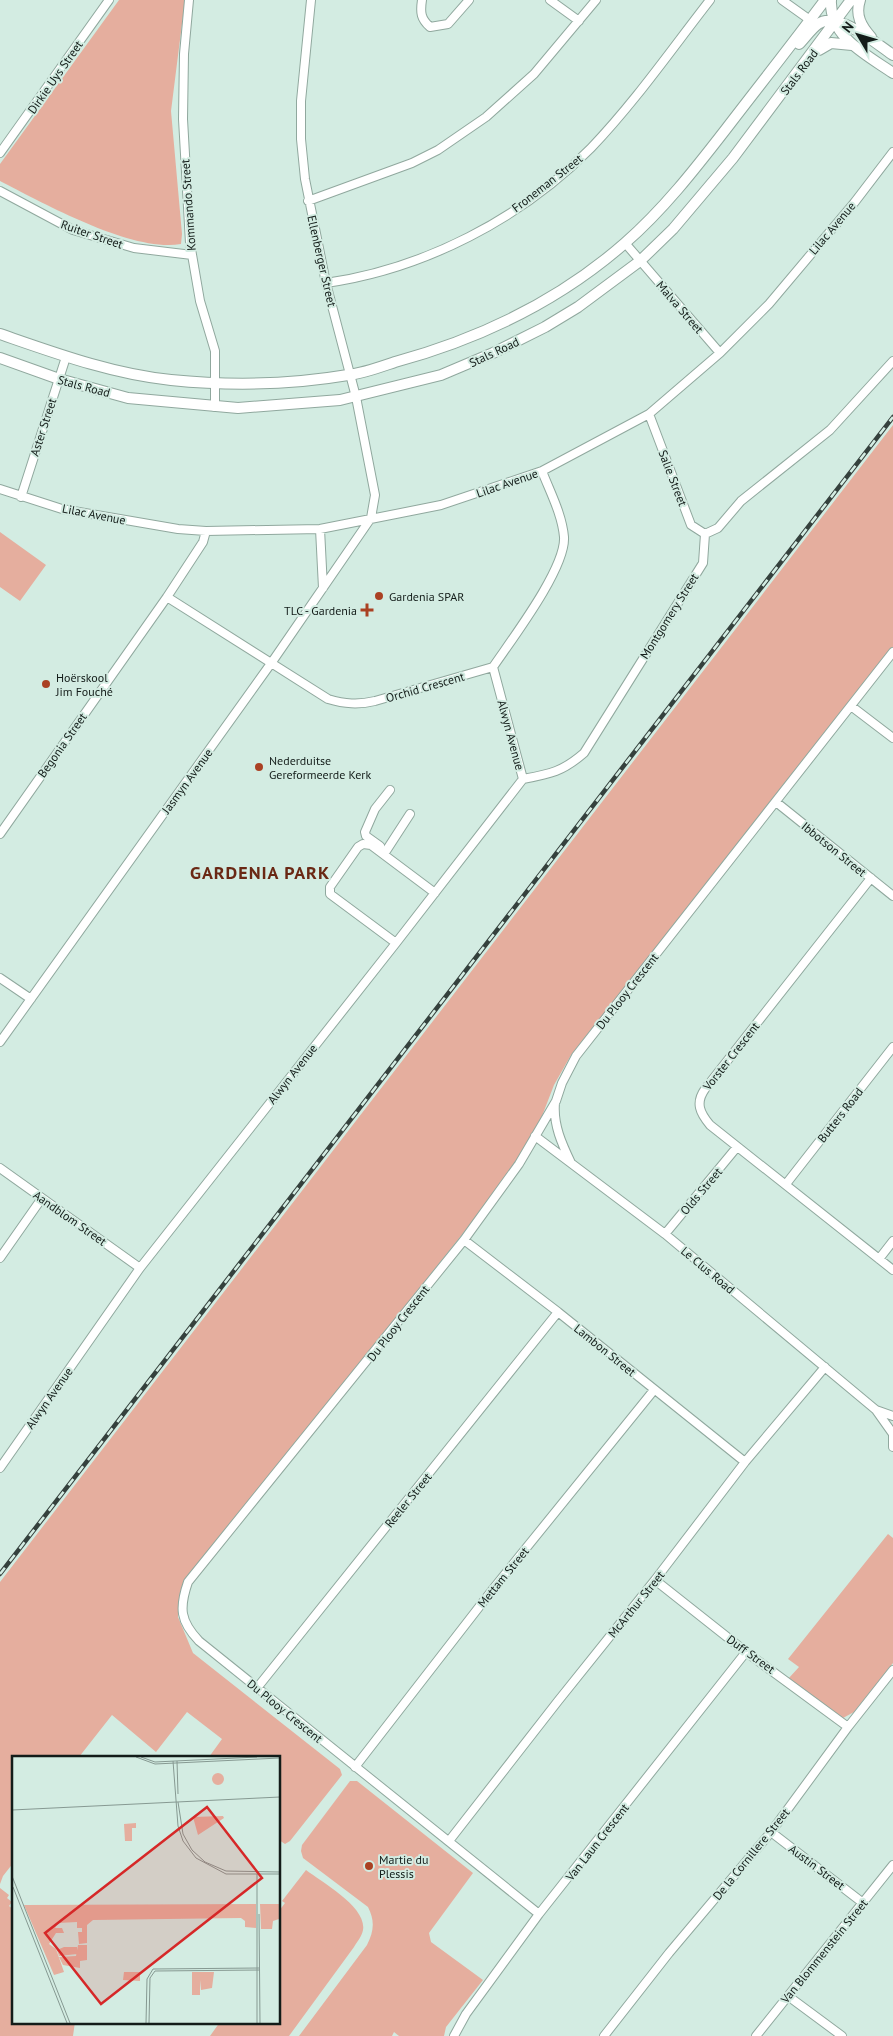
<svg xmlns="http://www.w3.org/2000/svg" width="893" height="2036" font-family="'PT Sans',sans-serif">
  <style>
    .green { fill: #e5ae9e }
    .lines { fill: none; stroke-linecap: round; stroke-linejoin: round }
    .street-casing { stroke: #90a89e; stroke-width: 10 }
    .secondary-casing { stroke: #90a89e; stroke-width: 12 }
    .street { stroke: #fff; stroke-width: 8 }
    .secondary { stroke: #fff; stroke-width: 10 }
    .rail-casing { stroke: #35413d; stroke-width: 4.5 }
    .rail { stroke: #d3ece2; stroke-width: 2.5; stroke-dasharray: 8; stroke-linecap: butt }
    .poi-dot { fill: #aa4123; stroke: #d3ece2; stroke-width: 2 }
    .labels { text-anchor: middle; dominant-baseline: central; stroke-width: 4; stroke-linejoin: round; paint-order: stroke }
    .street-label { font-size: 12px; fill: #131c19; stroke: #d3ece2 }
    .poi-label { font-size: 12px; fill: #131c19; stroke: #d3ece2; text-anchor: start }
    .district-label { font-size: 18px; font-weight: bold; letter-spacing: 1px; fill: #6a2814; stroke: #d3ece2 }
    .inset-road { fill: none; stroke: #869992; stroke-width: 1 }
    .view { fill: #d62828; fill-opacity: 0.15; stroke: #d62828; stroke-width: 2.5 }
    .inset-edge { fill: none; stroke: #131c19; stroke-width: 2.5 }
  </style>
  <rect width="100%" height="100%" fill="#d3ece2"/>
  <!-- green -->
  <path class="green" d="M119,0H185L171,111L182,234L181,244C133,253 43,203 0,181V164Z
    M893,425V648L571,1055L554,1085L532,1142L521,1160L187,1582L179,1601L178,1617L193,1653L340,1769L342,1775L290,1841L285,1844L279,1840V1757H209L222,1739L187,1712L156,1752L112,1715L79,1757H14V1862L3,1876L0,1884V1582Z
    M0,532L46,565L20,601L0,587Z
    M888,1534L893,1538V1663L854,1712L843,1718L833,1716L788,1679L799,1667L788,1659Z
    M350,1781H357L473,1873L429,1933L431,1942L483,1980L446,2027L444,2036H399L394,2032L392,2036H299L367,1945C374,1931 375,1921 368,1907L303,1858L301,1851L302,1845Z
    M306,1870C323,1883 367,1907 363,1930C362,1936 357,1942 354,1947L289,2036H210L220,2022H279V1911L285,1903L282,1901Z
    M0,1888L9,1895L7,1898L12,1902L9,1906L14,1910V1920L11,1924L14,1926V2022H75L73,2036H0Z"/>
  <g class="lines">
    <!-- street casing -->
    <g class="street-casing">
      <path id="street" d="M189,0L184,54L183,119L190,243L200,301L215,351V407
        M422,0C420,13 421,19 430,27L448,24L469,0
        M550,0L579,21
        M782,0L810,20
        M0,153L109,0
        M0,191L73,230L134,248L192,255
        M308,201L412,163L438,150L486,117L534,74L596,0
        M625,243L720,353
        M326,283C424,269 521,219 591,148C635,102 671,50 710,0
        M649,414L691,525L705,534
        M0,489L62,509L178,529L206,531L320,529L441,505L542,471L649,414L720,353L769,304L854,203L893,152
        M21,497L66,357
        M320,529L323,588
        M167,597L328,699C345,704 358,705 375,701L493,667C512,639 566,568 564,537C562,514 550,492 542,471
        M493,667L523,779
        M851,706L893,738
        M523,779C550,774 562,772 584,753L703,563L705,534L718,528L741,501L830,430L893,361
        M776,802L893,896
        M0,834L167,597L203,542L206,531
        M380,846L366,836L365,832L375,809L390,790
        M386,851L410,814
        M871,878L705,1089C695,1103 700,1113 710,1125L893,1270
        M396,943L330,894V887L358,847L363,844L371,845L435,893
        M0,978L31,999
        M0,1042L272,662L371,518L375,495L356,397L326,283L305,179L301,139V101L311,0
        M555,1103C553,1125 562,1144 571,1163
        M535,1136L665,1234L876,1410L893,1416
        M0,1168L140,1268
        M786,1184L893,1047
        M665,1234L737,1147
        M464,1240L558,1312L745,1462
        M0,1258L42,1198
        M879,1259L893,1241
        M876,1410L893,1434
        M893,1434V1447
        M0,1468L140,1268L396,943L523,779
        M655,1580L746,1652L848,1727
        M257,1688L558,1312
        M355,1767L493,1589L654,1390
        M771,1832L863,1903
        M449,1841L558,1701L655,1580L745,1462L825,1367
        M539,1914L199,1641C180,1621 179,1608 188,1582L464,1240L519,1164L556,1101L562,1083L576,1056L893,652
        M788,1996L842,2036
        M454,2036L466,2014L539,1914L746,1652
        M604,2036L669,1953L771,1832L848,1727L893,1670
        M756,2036L893,1865"/>
    </g>
    <!-- secondary casing -->
    <g class="secondary-casing">
      <path id="secondary" d="M831,0C829,37 867,55 893,73
        M860,0C855,15 861,26 871,37
        M799,44C805,38 811,29 818,24C837,10 877,44 893,55
        M819,50L831,43L852,45
        M0,334C55,353 112,374 171,380C230,386 289,385 348,375C364,373 380,367 395,362C479,339 559,301 625,243C663,210 695,169 726,129C759,86 793,43 825,0
        M0,358L59,379L128,398L238,408L340,400L441,375L493,353L545,327L578,307L640,261L673,229L733,158L851,0"/>
    </g>
    <!-- street -->
    <use href="#street" class="street"/>
    <!-- secondary -->
    <use href="#secondary" class="secondary"/>
    <!-- rail casing -->
    <g class="rail-casing">
      <path id="rail" d="M0,1574L893,417"/>
    </g>
    <!-- rail -->
    <use href="#rail" class="rail"/>
  </g>
  <!-- markers -->
  <g class="poi-dot">
    <circle cx="379" cy="596" r="5"/>
    <path d="M364.5 602.5h5v5h5v5h-5v5h-5v-5h-5v-5h5z"/>
    <circle cx="46" cy="684" r="5"/>
    <circle cx="259" cy="767" r="5"/>
    <circle cx="369" cy="1866" r="5"/>
  </g>
  <g class="labels">
    <!-- street labels -->
    <g class="street-label">
      <text transform="translate(799 72) rotate(-53)">Stals Road</text>
      <text transform="translate(55 77) rotate(-55)">Dirkie Uys Street</text>
      <text transform="translate(547 183) rotate(-38)">Froneman Street</text>
      <text transform="translate(188 205) rotate(-94)">Kommando Street</text>
      <text transform="translate(832 228) rotate(-50)">Lilac Avenue</text>
      <text transform="translate(92 234) rotate(19)">Ruiter Street</text>
      <text transform="translate(322 261) rotate(77)">Ellenberger Street</text>
      <text transform="translate(680 307) rotate(49)">Malva Street</text>
      <text transform="translate(494 352) rotate(-25)">Stals Road</text>
      <text transform="translate(84 386) rotate(15)">Stals Road</text>
      <text transform="translate(43 427) rotate(-72)">Aster Street</text>
      <text transform="translate(673 478) rotate(69)">Salie Street</text>
      <text transform="translate(507 483) rotate(-19)">Lilac Avenue</text>
      <text transform="translate(94 514) rotate(11)">Lilac Avenue</text>
      <text transform="translate(669 616) rotate(-58)">Montgomery Street</text>
      <text transform="translate(425 687) rotate(-16)">Orchid Crescent</text>
      <text transform="translate(511 735) rotate(75)">Alwyn Avenue</text>
      <text transform="translate(62 745) rotate(-55)">Begonia Street</text>
      <text transform="translate(187 781) rotate(-54)">Jasmyn Avenue</text>
      <text transform="translate(834 849) rotate(39)">Ibbotson Street</text>
      <text transform="translate(627 991) rotate(-52)">Du Plooy Crescent</text>
      <text transform="translate(731 1056) rotate(-52)">Vorster Crescent</text>
      <text transform="translate(292 1074) rotate(-52)">Alwyn Avenue</text>
      <text transform="translate(840 1115) rotate(-52)">Butters Road</text>
      <text transform="translate(701 1191) rotate(-50)">Olds Street</text>
      <text transform="translate(70 1218) rotate(35)">Aandblom Street</text>
      <text transform="translate(708 1270) rotate(40)">Le Clus Road</text>
      <text transform="translate(398 1323) rotate(-52)">Du Plooy Crescent</text>
      <text transform="translate(605 1350) rotate(39)">Lambon Street</text>
      <text transform="translate(49 1398) rotate(-55)">Alwyn Avenue</text>
      <text transform="translate(408 1500) rotate(-51)">Reeler Street</text>
      <text transform="translate(503 1577) rotate(-51)">Mettam Street</text>
      <text transform="translate(636 1604) rotate(-51)">McArthur Street</text>
      <text transform="translate(751 1654) rotate(36)">Duff Street</text>
      <text transform="translate(285 1711) rotate(39)">Du Plooy Crescent</text>
      <text transform="translate(597 1842) rotate(-52)">Van Laun Crescent</text>
      <text transform="translate(751 1854) rotate(-51)">De la Cornillere Street</text>
      <text transform="translate(817 1867) rotate(37)">Austin Street</text>
      <text transform="translate(824 1951) rotate(-51)">Van Blommenstein Street</text>
    </g>
    <!-- poi labels -->
    <g class="poi-label">
      <text x="389" y="596">Gardenia SPAR</text>
      <text x="357" y="610" text-anchor="end">TLC - Gardenia</text>
      <text x="56" y="677">Hoërskool<tspan x="56" dy="14">Jim Fouché</tspan></text>
      <text x="269" y="760">Nederduitse<tspan x="269" dy="14">Gereformeerde Kerk</tspan></text>
      <text x="379" y="1859">Martie du<tspan x="379" dy="14">Plessis</tspan></text>
    </g>
    <!-- district labels -->
    <g class="district-label">
      <text x="260" y="872">GARDENIA PARK</text>
    </g>
  </g>
  <!-- overview -->
  <g transform="translate(12 1756)">
    <rect width="268" height="268" fill="#d3ece2"/>
    <path d="M200 23a6 6 0 1 1 12 0a6 6 0 1 1-12 0ZM211,60L212,62L186,79L181,61ZM124,67V72H120V85H113L112,68ZM244,148V172L233,171V165L229,162L81,164L75,169V187L67,188L66,176H70V172H65V166L46,167L43,172H50L52,177H44L37,188L44,193L52,216L42,219L12,149ZM248,148H267V163L261,165L260,173H249ZM66,189H75V204L68,205V212L51,209L47,201L64,200ZM52,191H65V198L47,200L45,194ZM112,216H128V225L111,224ZM180,216H202L200,232L189,234L188,224V239H180Z" fill="#e5ae9e"/>
    <path class="inset-road" d="M124,1L143,8L268,2M129,1L143,6L245,1M161,5L166,70L171,85L184,102L214,118H268M165,5L166,38M166,46L171,78L180,94L193,106L214,115L268,116M0,54L268,41M0,120L58,267M1,131L55,267M247,158L248,267M134,267L135,223L141,213L248,212M137,267L138,222L143,215L248,214M245,267V118"/>
    <path class="view" d="M195,51L250,122L89,248L33,177Z"/>
    <rect width="268" height="268" class="inset-edge"/>
  </g>
  <!-- north arrow -->
  <g transform="translate(858 35) rotate(308)" stroke="#d3ece2" stroke-width="4" paint-order="stroke">
  <path d="M0-4L9 19L0 12L-9 19Z" fill="#131c19"/>
  <text y="-8" font-size="14" font-weight="bold" text-anchor="middle" fill="#131c19">N</text>
  </g>
</svg>
